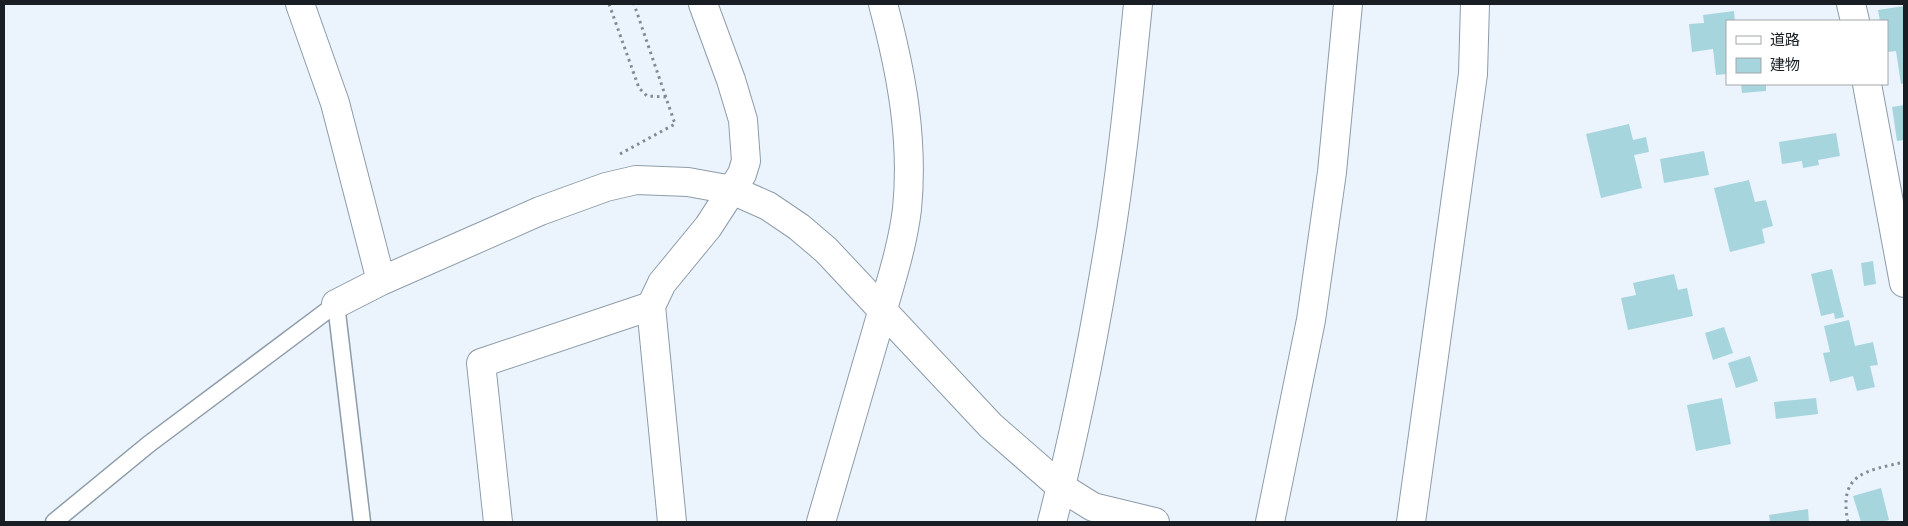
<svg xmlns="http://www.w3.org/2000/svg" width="1908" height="526" font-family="'Golos Text','Noto Sans JP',sans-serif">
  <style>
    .building { fill: #a6d5de }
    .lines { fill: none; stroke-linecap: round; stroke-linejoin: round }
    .service-casing { stroke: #8d9ca9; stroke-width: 19 }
    .minor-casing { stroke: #8d9ca9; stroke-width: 30 }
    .tertiary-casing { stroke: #8d9ca9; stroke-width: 30 }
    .path { stroke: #838b92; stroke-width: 3; stroke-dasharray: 2.5 4; stroke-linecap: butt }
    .service { stroke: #fff; stroke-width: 16 }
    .minor { stroke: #fff; stroke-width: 28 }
    .tertiary { stroke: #fff; stroke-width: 28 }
  </style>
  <rect width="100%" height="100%" fill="#ebf4fd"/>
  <!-- building -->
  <path class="building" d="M1904,6V83L1901,84L1896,51L1887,52V21H1880L1878,10Z
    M1734,11L1735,21H1727V74L1716,75L1713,49L1692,52L1689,24L1704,23L1703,15Z
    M1741,84H1766V91L1742,93Z
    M1904,105V140L1897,141L1892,107Z
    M1629,124L1633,140L1646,137L1649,152L1634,155L1642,188L1601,198L1586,134Z
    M1836,133L1840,156L1818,160L1819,165L1803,168L1802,161L1782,164L1779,142Z
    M1704,151L1709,175L1664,183L1660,159Z
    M1749,180L1755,202L1766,200L1773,226L1762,229L1765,243L1730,252L1714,188Z
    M1873,261L1876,284L1864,286L1861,263Z
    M1832,269L1844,317L1835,319L1834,313L1821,316L1811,274Z
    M1674,274L1678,290L1687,288L1693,316L1628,330L1621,298L1636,295L1633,283Z
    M1849,320L1855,346L1873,342L1878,365L1870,366L1875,387L1857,391L1853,376L1830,382L1823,353L1830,352L1824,326Z
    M1724,327L1733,353L1713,360L1705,333Z
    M1750,356L1758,381L1736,388L1728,363Z
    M1722,398L1731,444L1696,451L1687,405Z
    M1816,398L1818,414L1776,419L1774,402Z
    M1881,488L1889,520L1880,522H1861L1853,496Z
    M1808,509L1809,522H1770L1769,515Z"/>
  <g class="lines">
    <!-- service casing -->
    <g class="service-casing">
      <path id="service" d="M336,304L362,522
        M54,522L149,444L336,304"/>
    </g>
    <!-- minor casing -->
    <g class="minor-casing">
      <path id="minor" d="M300,4L335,103L381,281
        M1851,4L1855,21
        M1867,84L1904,283
        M336,304L381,281L540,211L606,187L636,180L688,182L732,190L768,206L799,227L826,250L991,426L1061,487L1093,507L1155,522
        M651,306L672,522
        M498,522L481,363L651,306L662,283L708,227L732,190L742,174L746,161L743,120L731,80L703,4
        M821,522C839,459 858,396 876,333C887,293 902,251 907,209C914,139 901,71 883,4
        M1270,522L1311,320L1332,172L1348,4
        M1411,522L1473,74L1475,4"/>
    </g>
    <!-- tertiary casing -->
    <g class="tertiary-casing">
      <path id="tertiary" d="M1052,522C1073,441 1090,357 1104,274C1120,185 1129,94 1138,4"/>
    </g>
    <!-- path -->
    <path class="path" d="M609,4L639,88L647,96L667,97
      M620,154L675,124L634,4
      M1848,522C1838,473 1866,471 1904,462"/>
    <!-- service -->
    <use href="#service" class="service"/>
    <!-- minor -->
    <use href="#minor" class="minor"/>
    <!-- tertiary -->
    <use href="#tertiary" class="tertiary"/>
  </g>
  <!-- border -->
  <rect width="1908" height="526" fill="none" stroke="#181e23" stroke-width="10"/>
  <!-- legend -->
  <rect x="1726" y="20" width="162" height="65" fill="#ffffff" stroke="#a3a5a7"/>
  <rect x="1736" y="36" width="25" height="8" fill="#ffffff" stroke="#a3a5a7"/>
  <text x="1770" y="45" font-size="15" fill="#181e23">道路</text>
  <rect x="1736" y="58" width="25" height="15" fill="#a6d5de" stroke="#a3a5a7"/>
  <text x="1770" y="70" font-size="15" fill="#181e23">建物</text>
</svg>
